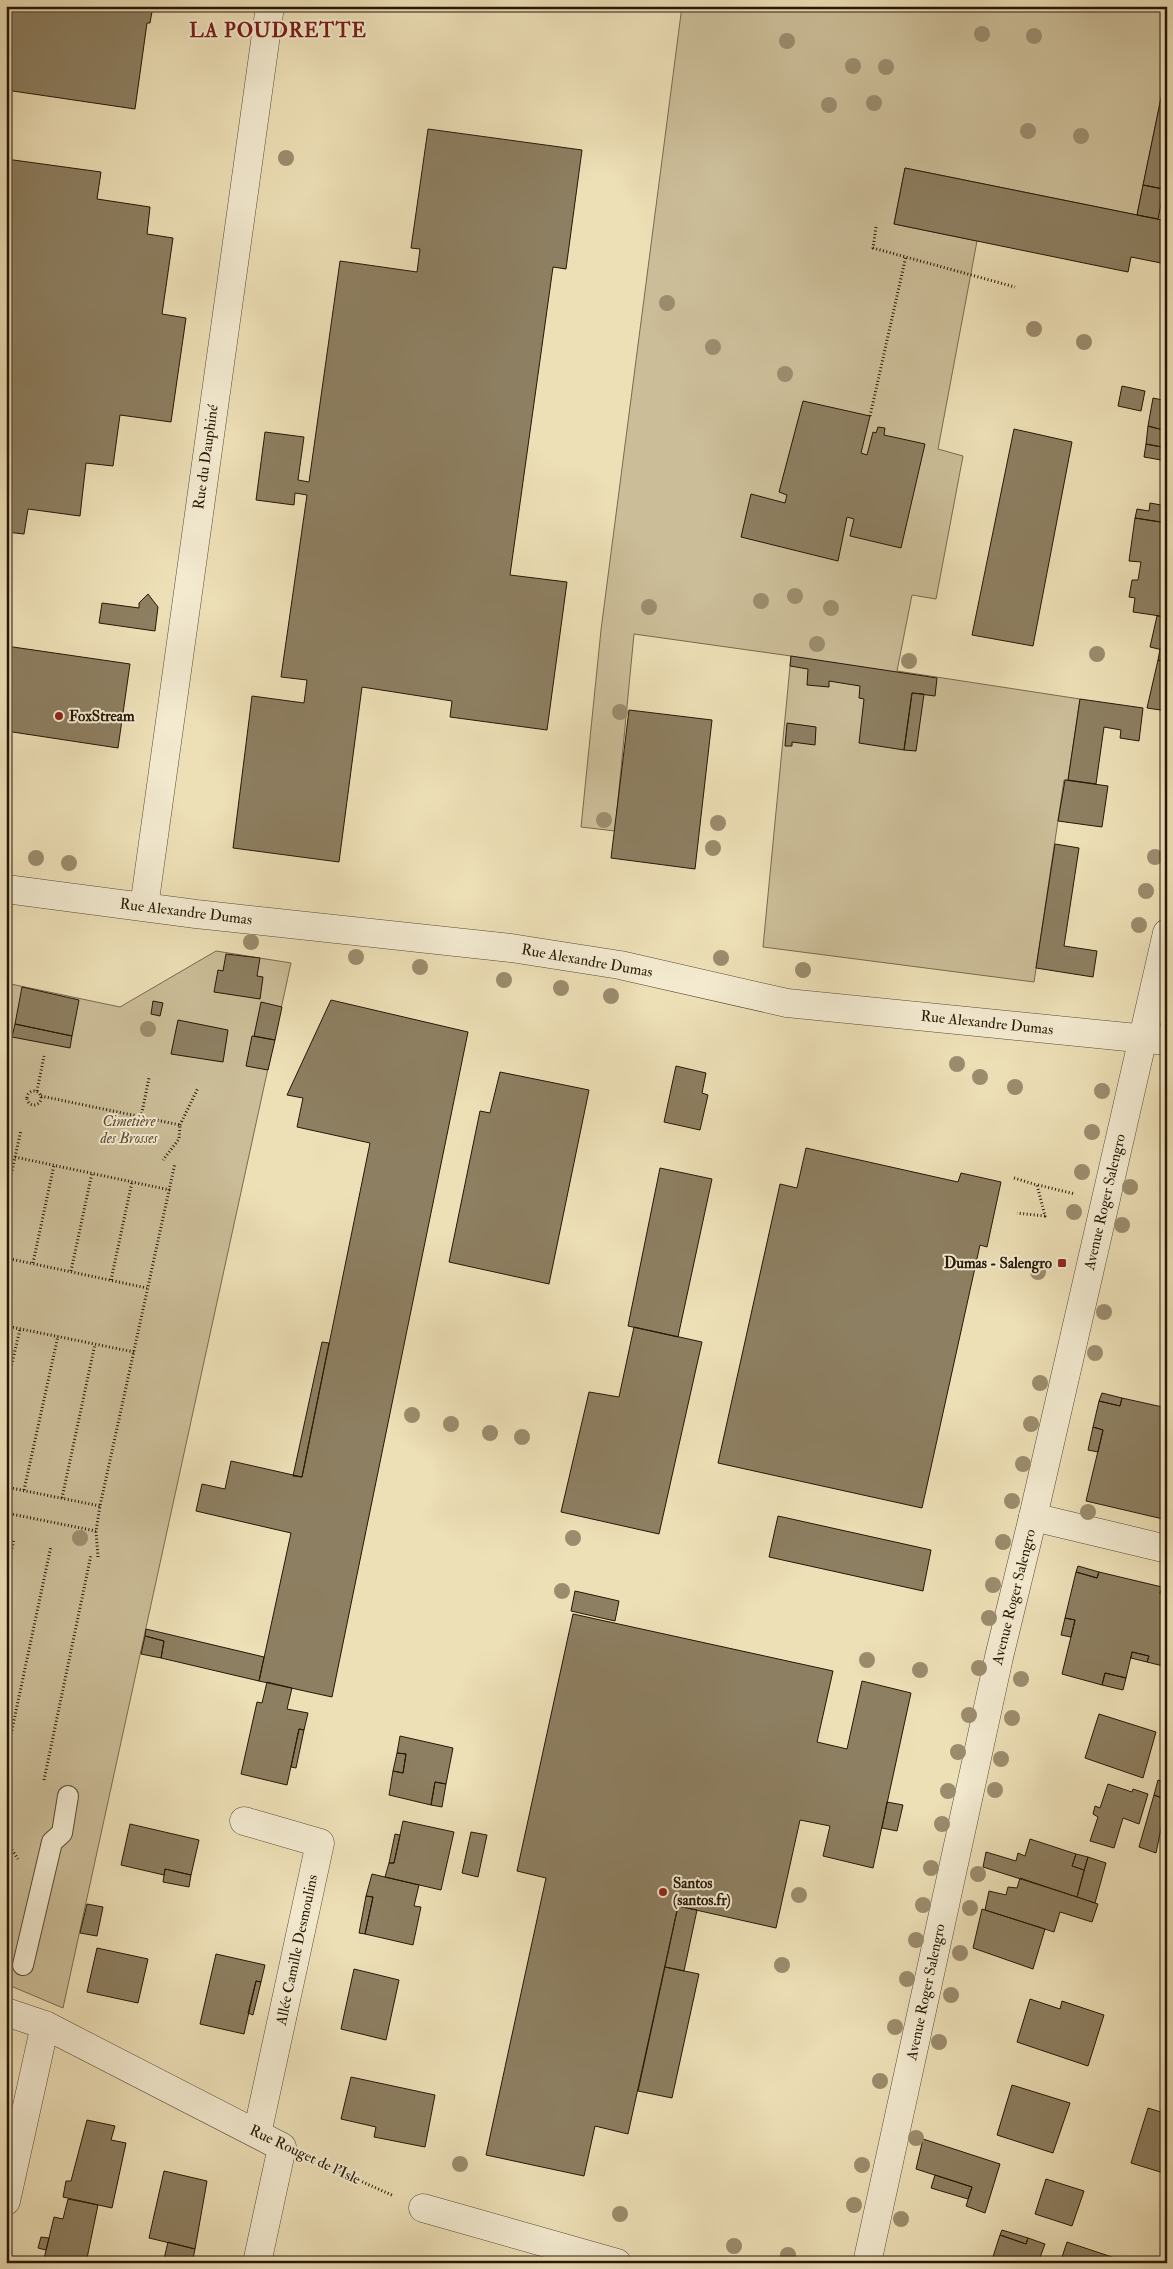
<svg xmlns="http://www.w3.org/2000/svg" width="1173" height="2269" font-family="'IM FELL Double Pica',serif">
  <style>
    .green { fill: #cbbd98; stroke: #786a4e }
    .building { fill: #8d7f61; stroke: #261705 }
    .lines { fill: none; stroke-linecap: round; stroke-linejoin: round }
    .service-casing { stroke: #584931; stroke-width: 22 }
    .minor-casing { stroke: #584931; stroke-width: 29 }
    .tertiary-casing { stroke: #584931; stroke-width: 29 }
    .path { stroke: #261705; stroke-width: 3; stroke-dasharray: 1 2.5; stroke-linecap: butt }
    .service { stroke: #f3ead0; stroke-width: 20 }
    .minor { stroke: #f3ead0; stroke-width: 28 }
    .tertiary { stroke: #f3ead0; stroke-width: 28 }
    .tree { fill: #9b8c6d }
    .poi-dot { fill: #8f2418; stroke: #f3ead0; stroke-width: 2 }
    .labels { text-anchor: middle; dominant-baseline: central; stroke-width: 4; stroke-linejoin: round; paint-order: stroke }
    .street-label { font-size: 15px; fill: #261705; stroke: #f3ead0 }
    .poi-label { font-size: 15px; font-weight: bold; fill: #261705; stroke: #f3ead0; text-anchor: start }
    .park-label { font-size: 15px; font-style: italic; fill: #584931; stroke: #f3ead0 }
    .district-label { font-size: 20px; font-weight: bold; letter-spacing: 1px; fill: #7a1f14; stroke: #f3ead0 }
  </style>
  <rect width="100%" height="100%" fill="#eddfb6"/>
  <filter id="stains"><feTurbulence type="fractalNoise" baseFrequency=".004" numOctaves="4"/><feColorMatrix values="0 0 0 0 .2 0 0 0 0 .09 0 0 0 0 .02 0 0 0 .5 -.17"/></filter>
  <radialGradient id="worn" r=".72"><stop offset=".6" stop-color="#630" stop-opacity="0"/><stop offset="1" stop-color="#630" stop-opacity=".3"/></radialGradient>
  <!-- green -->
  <path class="green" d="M682,6H1167V69L1137,215L905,168L894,224L977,241L938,449L963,456L936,599L912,595L897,671L1080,699L1068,780H1064L1034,982L763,947L791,656L634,634L615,831L581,827L601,630Z
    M216,951L291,963L63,2008L6,1984V983L120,1007Z"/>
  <!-- building -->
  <path class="building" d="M6,6H153L150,23H147L135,109L6,90Z
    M1167,69V190L1143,185Z
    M428,129L582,150L566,269L553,267L510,575L567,582L547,730L450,717L452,701L362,687L339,862L233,848L252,696L304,703L307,680L281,677L307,495L295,493L294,505L256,500L265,432L304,437L298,480L309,482L340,261L417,272L420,249L411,248Z
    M6,159L101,172L97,199L150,207L147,234L173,238L162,314L186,318L171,422L120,415L113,466L86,463L80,516L28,509L24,534L6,532Z
    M905,168L1167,221L1166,264L1131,257L1128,272L894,224Z
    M1143,185L1164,189L1158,219L1137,215Z
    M1122,386L1145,391L1141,411L1118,406Z
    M1153,398L1167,401V431L1148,426Z
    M803,401L870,416L861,453L867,455L873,432L876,433L878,427L885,428L884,435L925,444L901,548L850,536L854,519L847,517L838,561L741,537L751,494L785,503L787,495L779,492Z
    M1148,426L1167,431V448L1146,444Z
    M1014,429L1072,442L1033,646L972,635Z
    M1146,444L1167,448V461L1144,457Z
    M1150,503L1167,506V523L1135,518L1137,509L1149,511Z
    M1135,518L1167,523V617L1133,612L1135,598L1129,597L1132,580H1138L1141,562L1129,561Z
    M148,594L158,607L155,631L99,623L102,603L139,608V603Z
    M1157,616L1167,617V651L1150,647Z
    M6,646L130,664L118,748L6,731Z
    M1160,649L1167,651V662L1158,660Z
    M791,656L937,678L935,696L912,693L904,750L859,743L864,699L859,698L860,686L829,681V687L807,685L808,669L790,666Z
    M1158,660L1167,662V711L1147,708Z
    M912,693L924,694L916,751L904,750Z
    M1080,699L1143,708L1139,741L1120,738L1121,730L1104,727L1096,784L1068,780Z
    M629,710L712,720L695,869L611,858Z
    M787,723L816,727L815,745L792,742V746H785Z
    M1065,780L1108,786L1102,827L1058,821Z
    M1055,844L1079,848L1064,946L1097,951L1093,977L1036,968Z
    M226,954L260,958L257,976L263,977L260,999L214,992L218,970L223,971Z
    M22,987L79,1000L72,1036L15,1024Z
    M331,1000L468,1032L332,1697L259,1681L291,1533L196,1511L202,1484L225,1489L231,1461L302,1477L370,1143L297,1127L303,1098L287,1095Z
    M153,1001L163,1003L160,1016L151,1014Z
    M261,1002L282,1007L275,1040L254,1036Z
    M178,1020L228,1030L223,1062L171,1054Z
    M15,1024L72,1036L70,1048L12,1037Z
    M252,1036L275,1040L268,1070L246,1066Z
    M676,1066L706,1073L702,1093L708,1095L700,1130L664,1122Z
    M500,1072L589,1090L549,1284L449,1262L480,1111L490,1113Z
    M806,1148L958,1182L961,1173L1001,1182L987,1247L980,1245L922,1508L718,1463L780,1184L797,1188Z
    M660,1168L712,1179L678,1337L628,1326Z
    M634,1327L702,1342L659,1534L561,1512L589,1392L619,1397Z
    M322,1342L329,1343L302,1477L293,1476Z
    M1102,1393L1122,1398L1120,1406L1099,1401Z
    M1122,1398L1167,1408V1504L1163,1519L1086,1501L1103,1430L1093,1427L1099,1401L1120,1406Z
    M1093,1427L1103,1430L1098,1452L1088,1450Z
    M778,1516L931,1550L923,1591L769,1557Z
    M1078,1566L1099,1572L1097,1578L1076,1572Z
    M1076,1572L1097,1578L1099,1572L1162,1587L1160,1593L1167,1595V1667L1147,1662L1149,1656L1132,1652L1126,1678L1105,1673L1102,1685L1062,1674L1075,1620L1065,1618Z
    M1162,1587L1167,1588V1595L1160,1593Z
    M575,1591L619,1601L615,1621L571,1611Z
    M573,1614L833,1671L817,1742L847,1749L862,1681L911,1693L873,1868L823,1856L830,1826L800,1820L776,1928L678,1906L628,2134L595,2126L584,2176L486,2155L546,1878L517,1871Z
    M1065,1618L1075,1620L1071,1637L1061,1635Z
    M146,1629L264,1657L259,1681L161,1658L164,1641L145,1636Z
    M145,1636L164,1641L161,1658L141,1654Z
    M1132,1652L1149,1656L1147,1662L1131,1658Z
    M1105,1673L1126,1678L1123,1690L1102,1685Z
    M267,1682L292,1688L287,1709L308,1713L304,1730L299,1729L287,1785L241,1774L257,1702L262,1703Z
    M1099,1714L1156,1732L1143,1778L1085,1758Z
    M299,1729L304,1730L296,1768L291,1767Z
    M400,1736L453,1748L446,1784L435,1782L431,1805L389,1795L393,1771L403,1773L406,1754L397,1753Z
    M397,1753L406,1754L403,1773L393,1771Z
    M1158,1780L1167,1783V1800L1154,1795Z
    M435,1782L446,1784L442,1807L431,1805Z
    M1108,1784L1132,1792L1133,1789L1148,1794L1139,1824L1123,1818L1114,1848L1090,1841L1098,1817L1093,1814L1095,1806L1100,1808Z
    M1154,1795L1167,1800L1156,1853L1139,1847Z
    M887,1802L903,1805L897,1831L882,1828Z
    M1167,1806V1823L1163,1822Z
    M403,1821L454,1832L441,1890L385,1877L389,1863H394Z
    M130,1824L199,1840L191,1875L165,1869L164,1875L121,1865Z
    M471,1832L487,1835L478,1877L462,1873Z
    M395,1834L400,1835L394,1863H389Z
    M1030,1839L1076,1854L1072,1866L1084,1870L1077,1897L983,1867L986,1852L1016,1861L1018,1853L1025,1856Z
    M1076,1854L1088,1857L1084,1870L1072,1866Z
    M1088,1857L1106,1863L1095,1903L1077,1897Z
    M165,1869L191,1875L189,1887L163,1882Z
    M372,1874L419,1885L414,1906L421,1907L413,1945L365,1934L373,1897L366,1896Z
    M1020,1878L1098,1904L1092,1922L1060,1912L1054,1932L985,1910L989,1891L1006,1895L1008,1887L1017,1888Z
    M366,1896L373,1897L365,1934L359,1933Z
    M87,1904L103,1907L97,1936L80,1933Z
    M678,1906L697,1910L684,1971L665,1967Z
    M982,1909L1045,1929L1033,1969L973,1948Z
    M97,1948L148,1959L138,2003L87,1992Z
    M216,1954L265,1965L261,1982L256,1981L244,2034L200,2024Z
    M665,1967L699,1974L672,2098L638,2091Z
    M354,1969L399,1980L386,2040L341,2029Z
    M256,1981L261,1982L253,2015L248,2013Z
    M1030,1999L1060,2009L1062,2001L1104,2015L1088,2066L1017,2042Z
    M351,2077L435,2095L425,2147L374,2137L376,2127L341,2119Z
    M1012,2085L1070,2103L1053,2153L997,2135Z
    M1148,2108L1167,2114V2174L1131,2163Z
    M87,2120L115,2126L111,2140L126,2143L112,2208L63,2197L66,2181H71Z
    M923,2139L1000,2164L985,2213L966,2206L972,2187L916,2169Z
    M164,2171L207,2181L195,2249L149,2238Z
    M935,2175L972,2187L968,2199L931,2188Z
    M1046,2179L1084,2191L1072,2226L1035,2214Z
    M68,2199L98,2205L86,2263H43L54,2217L63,2219Z
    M1002,2230L1028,2238L1026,2244L1000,2235Z
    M1000,2235L1026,2244L1028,2238L1045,2244L1038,2263H991Z
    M41,2237L49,2238L46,2250L38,2248Z
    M168,2242L195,2249L192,2263H163Z
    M1067,2242L1112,2257L1110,2263H1060Z
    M1112,2257L1131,2263H1110Z
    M149,2259L163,2263H148Z
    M310,2259L328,2263H309Z"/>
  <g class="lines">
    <!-- service casing -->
    <g class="service-casing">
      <path id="service" d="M23,1965L52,1842L62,1833L68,1796"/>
    </g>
    <!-- minor casing -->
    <g class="minor-casing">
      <path id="minor" d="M6,889L196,914L511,948L620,965L787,1003L1167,1041
        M144,907L270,6
        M1033,1517L1167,1549
        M244,1821L320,1843L257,2134
        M6,2012L45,2025L282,2147L257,2263
        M6,2201L45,2025
        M423,2208L617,2263"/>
    </g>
    <!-- tertiary casing -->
    <g class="tertiary-casing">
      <path id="tertiary" d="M867,2263L999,1657L1033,1517L1167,933"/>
    </g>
    <!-- path -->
    <path class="path" d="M876,227L873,248L1015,287
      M870,416L906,256
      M27 1098a7 7 0 1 1 14 0a7 7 0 1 1-14 0Z
      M37,1091L44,1056
      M41,1096L180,1125L179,1139L163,1160
      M141,1117L149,1078
      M180,1125L198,1088
      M15,1157L170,1190
      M1014,1178L1037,1185L1045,1216L1017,1213
      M1038,1185L1075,1194
      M6,1198L21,1130
      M6,1258L147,1288
      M33,1263L54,1165
      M71,1271L92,1173
      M111,1280L132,1182
      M6,1326L134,1352
      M6,1389L20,1329
      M6,1487L100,1506
      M24,1490L58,1336
      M62,1498L95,1344
      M6,1513L96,1531
      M98,1557L96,1531L100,1506L175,1163
      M6,1576L14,1539
      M6,1758L51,1546
      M44,1780L91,1555
      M6,1841L18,1859
      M6,1885L11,1893
      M311,2159L394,2196"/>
    <!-- service -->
    <use href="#service" class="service"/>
    <!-- minor -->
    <use href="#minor" class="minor"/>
    <!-- tertiary -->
    <use href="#tertiary" class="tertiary"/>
  </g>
  <!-- trees -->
  <g class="tree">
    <circle cx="982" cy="34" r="8"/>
    <circle cx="1034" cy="36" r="8"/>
    <circle cx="787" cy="41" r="8"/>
    <circle cx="853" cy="66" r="8"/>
    <circle cx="886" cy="67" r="8"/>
    <circle cx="874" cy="103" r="8"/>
    <circle cx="829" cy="105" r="8"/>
    <circle cx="1028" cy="131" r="8"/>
    <circle cx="1081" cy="136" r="8"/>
    <circle cx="286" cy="158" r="8"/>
    <circle cx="667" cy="303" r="8"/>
    <circle cx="1034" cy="329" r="8"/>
    <circle cx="1084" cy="342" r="8"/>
    <circle cx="713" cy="347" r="8"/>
    <circle cx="785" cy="374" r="8"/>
    <circle cx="795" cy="596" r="8"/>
    <circle cx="761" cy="601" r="8"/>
    <circle cx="649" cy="607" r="8"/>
    <circle cx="831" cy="608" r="8"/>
    <circle cx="817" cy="644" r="8"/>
    <circle cx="1097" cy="654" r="8"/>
    <circle cx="909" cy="661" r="8"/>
    <circle cx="620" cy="712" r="8"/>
    <circle cx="604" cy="820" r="8"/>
    <circle cx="718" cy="823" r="8"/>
    <circle cx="713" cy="848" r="8"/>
    <circle cx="1155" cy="857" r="8"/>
    <circle cx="36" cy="858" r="8"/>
    <circle cx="69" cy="863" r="8"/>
    <circle cx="1146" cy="891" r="8"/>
    <circle cx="1139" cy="925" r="8"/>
    <circle cx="251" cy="942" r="8"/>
    <circle cx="356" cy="957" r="8"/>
    <circle cx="721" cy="958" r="8"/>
    <circle cx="420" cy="967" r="8"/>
    <circle cx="803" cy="970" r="8"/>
    <circle cx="504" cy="980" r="8"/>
    <circle cx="561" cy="988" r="8"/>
    <circle cx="611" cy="996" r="8"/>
    <circle cx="148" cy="1029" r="8"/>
    <circle cx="957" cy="1064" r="8"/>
    <circle cx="980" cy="1077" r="8"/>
    <circle cx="1015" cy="1087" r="8"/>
    <circle cx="1102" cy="1091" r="8"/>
    <circle cx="1092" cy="1132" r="8"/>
    <circle cx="1082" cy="1172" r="8"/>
    <circle cx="1130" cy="1187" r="8"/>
    <circle cx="1074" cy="1212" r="8"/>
    <circle cx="1122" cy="1225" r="8"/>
    <circle cx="1038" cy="1272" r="8"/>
    <circle cx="1104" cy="1312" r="8"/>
    <circle cx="1095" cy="1353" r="8"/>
    <circle cx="1040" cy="1383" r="8"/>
    <circle cx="412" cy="1415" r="8"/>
    <circle cx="451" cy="1424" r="8"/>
    <circle cx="1031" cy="1424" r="8"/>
    <circle cx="490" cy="1433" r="8"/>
    <circle cx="522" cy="1437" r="8"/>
    <circle cx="1023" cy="1464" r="8"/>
    <circle cx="1012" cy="1501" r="8"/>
    <circle cx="1088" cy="1512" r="8"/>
    <circle cx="80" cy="1538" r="8"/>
    <circle cx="573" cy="1538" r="8"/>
    <circle cx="1003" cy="1542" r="8"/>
    <circle cx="993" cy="1585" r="8"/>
    <circle cx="562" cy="1591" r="8"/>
    <circle cx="989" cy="1618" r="8"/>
    <circle cx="867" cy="1660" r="8"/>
    <circle cx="979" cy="1668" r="8"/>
    <circle cx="920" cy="1670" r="8"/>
    <circle cx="1021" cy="1679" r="8"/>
    <circle cx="969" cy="1715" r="8"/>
    <circle cx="1012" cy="1718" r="8"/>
    <circle cx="958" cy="1752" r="8"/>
    <circle cx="1001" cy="1759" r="8"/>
    <circle cx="995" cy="1790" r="8"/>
    <circle cx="948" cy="1791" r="8"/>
    <circle cx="942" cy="1824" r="8"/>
    <circle cx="931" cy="1868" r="8"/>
    <circle cx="978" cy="1874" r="8"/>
    <circle cx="799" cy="1895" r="8"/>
    <circle cx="923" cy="1905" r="8"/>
    <circle cx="970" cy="1908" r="8"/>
    <circle cx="916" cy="1940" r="8"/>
    <circle cx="960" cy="1953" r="8"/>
    <circle cx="782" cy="1965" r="8"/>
    <circle cx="907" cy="1979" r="8"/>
    <circle cx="951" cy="1995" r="8"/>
    <circle cx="895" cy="2027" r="8"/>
    <circle cx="939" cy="2042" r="8"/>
    <circle cx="880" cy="2081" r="8"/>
    <circle cx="916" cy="2138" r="8"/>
    <circle cx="460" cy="2164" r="8"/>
    <circle cx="862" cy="2165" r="8"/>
    <circle cx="854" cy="2205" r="8"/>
    <circle cx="620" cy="2214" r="8"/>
    <circle cx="901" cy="2219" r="8"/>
    <circle cx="734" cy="2246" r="8"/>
    <circle cx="788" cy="2255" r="8"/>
  </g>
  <!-- markers -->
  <g class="poi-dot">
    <circle cx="59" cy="716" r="5"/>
    <rect x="1057" y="1258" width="10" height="10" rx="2.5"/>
    <circle cx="663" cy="1892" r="5"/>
  </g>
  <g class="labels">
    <!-- street labels -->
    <g class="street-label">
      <text transform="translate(206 457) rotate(-82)">Rue du Dauphiné</text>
      <text transform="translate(186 912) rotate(7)">Rue Alexandre Dumas</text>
      <text transform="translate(587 961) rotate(10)">Rue Alexandre Dumas</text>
      <text transform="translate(987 1023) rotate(6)">Rue Alexandre Dumas</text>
      <text transform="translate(1105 1202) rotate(-77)">Avenue Roger Salengro</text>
      <text transform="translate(1014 1597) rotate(-76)">Avenue Roger Salengro</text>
      <text transform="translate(297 1950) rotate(-78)">Allée Camille Desmoulins</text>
      <text transform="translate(926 1992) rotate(-78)">Avenue Roger Salengro</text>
      <text transform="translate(305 2155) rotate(25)">Rue Rouget de l'Isle</text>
    </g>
    <!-- poi labels -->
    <g class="poi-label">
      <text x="69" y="716">FoxStream</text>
      <text x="1052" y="1263" text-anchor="end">Dumas - Salengro</text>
      <text x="673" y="1883">Santos<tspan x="673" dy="17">(santos.fr)</tspan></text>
    </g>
    <!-- park labels -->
    <g class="park-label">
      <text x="129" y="1121">Cimetière<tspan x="129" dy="17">des Brosses</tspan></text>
    </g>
    <!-- district labels -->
    <g class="district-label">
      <text x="278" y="30">LA POUDRETTE</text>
    </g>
  </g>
  <!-- margin -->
  <rect width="1173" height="2269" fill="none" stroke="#eddfb6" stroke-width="25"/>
  <rect x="8" y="8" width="1158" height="2254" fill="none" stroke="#261705" stroke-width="2.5"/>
  <rect x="12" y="12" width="1148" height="2244" fill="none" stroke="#261705"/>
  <rect width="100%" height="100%" filter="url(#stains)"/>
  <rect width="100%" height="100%" fill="url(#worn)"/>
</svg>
